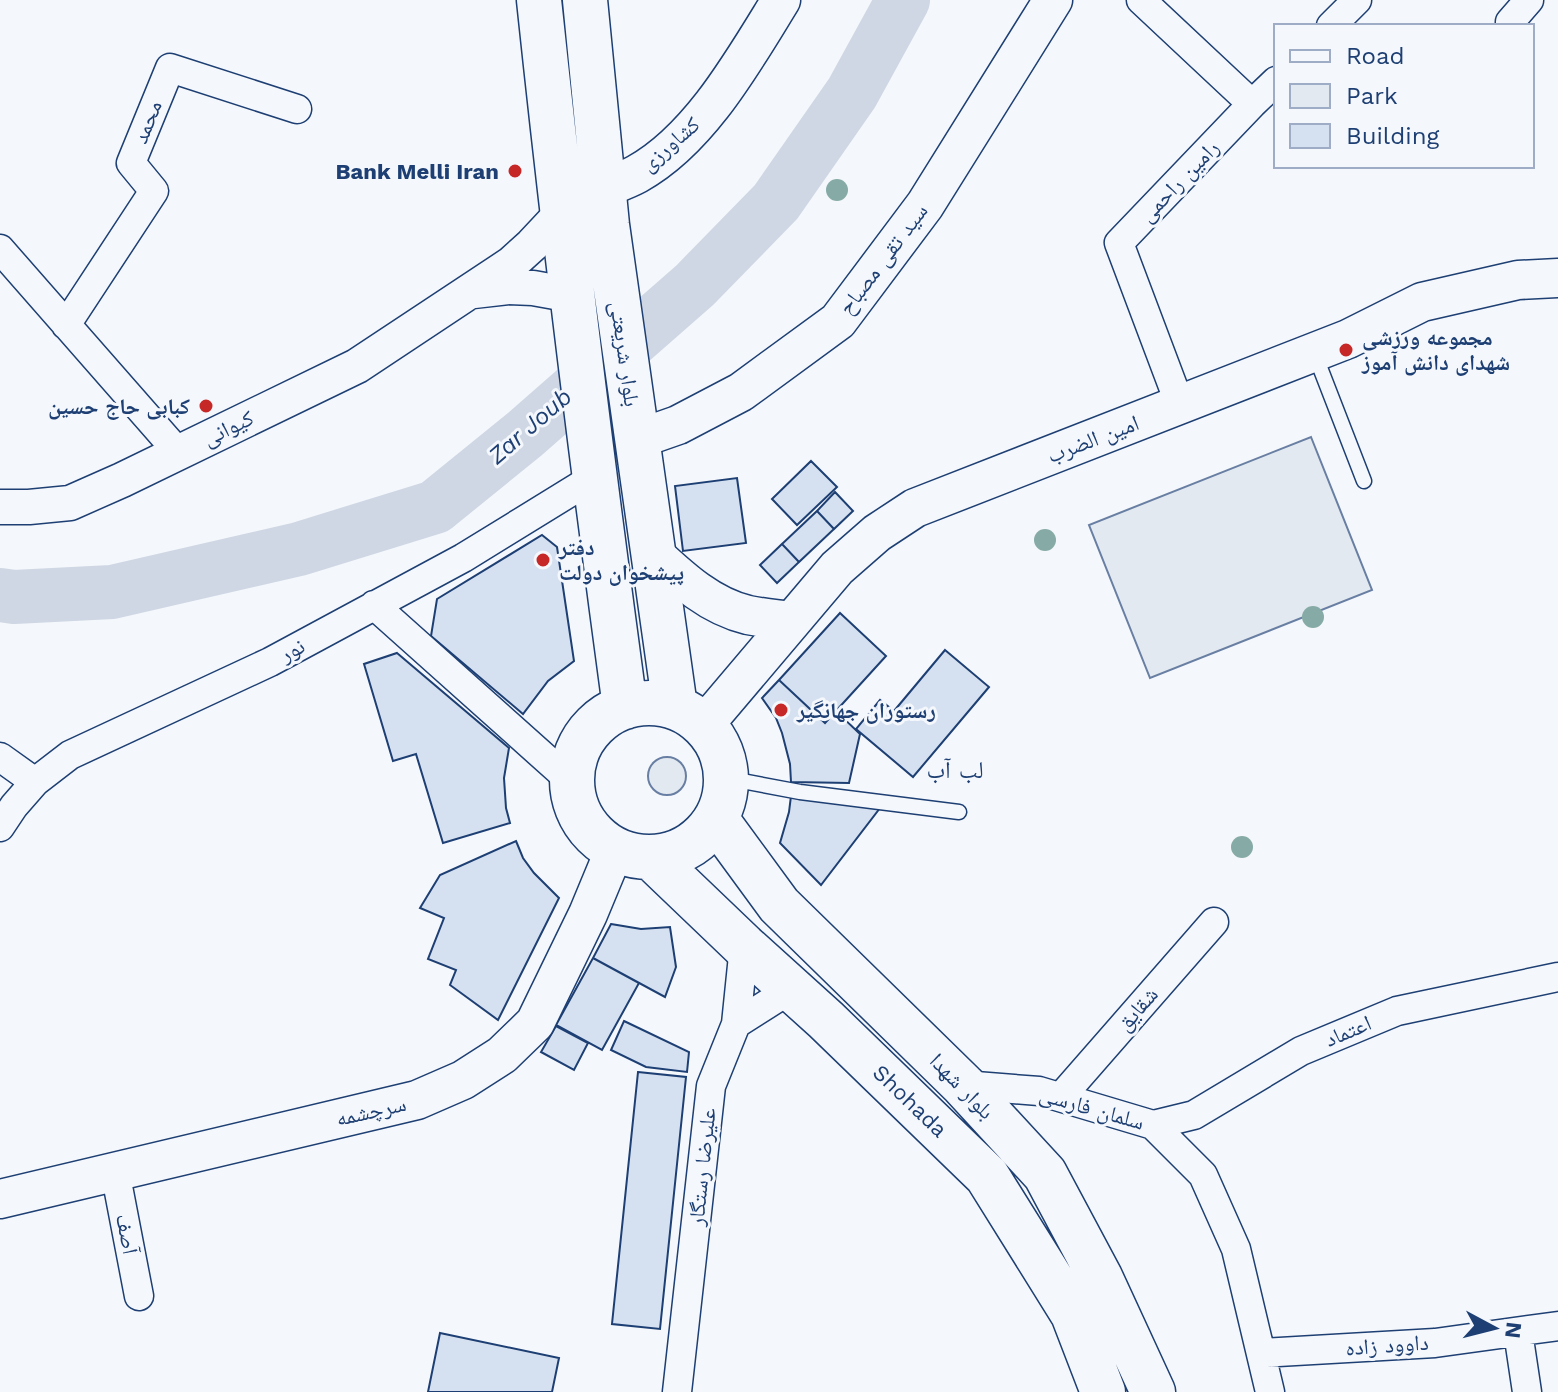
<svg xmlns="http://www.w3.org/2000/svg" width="1558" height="1392" font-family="'Work Sans','Noto Naskh Arabic',sans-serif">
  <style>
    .green { fill: #e3e9f0; stroke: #687fa3; stroke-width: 2 }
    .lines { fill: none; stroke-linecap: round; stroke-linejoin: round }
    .river { stroke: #cfd7e4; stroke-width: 54 }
    .building { fill: #d5e0f0; stroke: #1d3f73; stroke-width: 2 }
    .service-casing { stroke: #1d3f73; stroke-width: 17 }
    .minor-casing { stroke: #1d3f73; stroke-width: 31 }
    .tertiary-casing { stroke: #1d3f73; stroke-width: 37 }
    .secondary-casing { stroke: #1d3f73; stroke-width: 41 }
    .primary-casing { stroke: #1d3f73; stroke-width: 47 }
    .service { stroke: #f4f7fb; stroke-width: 14 }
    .minor { stroke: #f4f7fb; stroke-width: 28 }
    .tertiary { stroke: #f4f7fb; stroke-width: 34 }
    .secondary { stroke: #f4f7fb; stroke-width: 38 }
    .primary { stroke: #f4f7fb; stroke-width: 44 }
    .tree { fill: #86aba6 }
    .poi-dot { fill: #c62828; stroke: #f4f7fb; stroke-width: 3 }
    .labels { text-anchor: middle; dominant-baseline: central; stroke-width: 6; stroke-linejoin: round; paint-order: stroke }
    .street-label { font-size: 22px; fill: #1d3f73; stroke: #f4f7fb }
    .poi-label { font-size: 22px; font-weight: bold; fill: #1d3f73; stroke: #f4f7fb; text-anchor: start }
    .water-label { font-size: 24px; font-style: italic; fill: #1d3f73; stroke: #f4f7fb }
    .neighbourhood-label { font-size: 24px; fill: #1d3f73; stroke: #f4f7fb }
  </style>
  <rect width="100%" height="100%" fill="#f4f7fb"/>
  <!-- green -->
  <path class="green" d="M1311,437L1372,590L1150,678L1089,525Z
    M648 776a19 19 0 1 1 38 0a19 19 0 1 1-38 0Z"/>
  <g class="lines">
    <!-- river -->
    <path class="river" d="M0,595L14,597L112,592L299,549L435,507L525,434L695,285L776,202L852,93L903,0"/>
  </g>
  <!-- building -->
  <path class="building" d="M811,461L837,487L797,525L772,499Z
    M737,478L746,543L683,551L675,486Z
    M835,492L853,511L834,529L817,511Z
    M817,511L834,529L799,562L782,544Z
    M542,535L557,547L574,661L548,681L523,714L431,636L437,599Z
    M782,544L799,562L777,583L760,565Z
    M840,613L886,656L825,723L779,680Z
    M945,650L989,687L913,777L856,729L880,700L894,711Z
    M397,653L509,748L504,778L506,808L510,823L443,843L416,754L393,761L364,664Z
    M779,680L825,723L836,711L860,734L849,783L791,782L790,764L782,733L776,718L762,698Z
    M791,796L880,808L821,885L780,843L789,812Z
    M516,841L523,858L534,873L559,898L498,1020L450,985L456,970L428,959L444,918L420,908L440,875Z
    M611,924L641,929L670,927L676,967L665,997L593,958Z
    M593,958L639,983L602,1050L556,1025Z
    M624,1021L689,1052L687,1072L646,1067L611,1050Z
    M556,1026L588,1043L574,1070L541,1052Z
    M638,1072L686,1077L660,1329L612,1324Z
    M440,1333L559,1358L552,1392H428Z"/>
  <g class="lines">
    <!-- service casing -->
    <g class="service-casing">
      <path id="service" d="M1314,352L1364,481
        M726,778L800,792L959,812"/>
    </g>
    <!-- minor casing -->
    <g class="minor-casing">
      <path id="minor" d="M1141,0L1252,104L1119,243L1180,405
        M1510,22L1529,0
        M1331,26L1357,0
        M1252,104L1276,81
        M0,249L178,452
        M66,325L154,191L131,163L170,68L297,109
        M374,605L572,782
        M0,757L35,782
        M0,827L14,806L35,782L70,755L270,662L463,558L593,478
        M736,1024L791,989
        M963,1085L1039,1091L1153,1125L1203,1175L1236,1249L1270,1392
        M1061,1097L1214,922
        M1153,1125L1194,1115L1301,1051L1397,1011L1558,977
        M115,1171L139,1296
        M1518,1332L1527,1392
        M1262,1353L1435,1343L1558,1326
        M677,1392L711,1086L736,1024L744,946"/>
    </g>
    <!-- tertiary casing -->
    <g class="tertiary-casing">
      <path id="tertiary" d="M474,291L508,287L533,288L572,295
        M0,507H29L70,503L122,480L357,366L511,264L532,245L562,213"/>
    </g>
    <!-- secondary casing -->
    <g class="secondary-casing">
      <path id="secondary" d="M602,189C614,184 626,180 637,174C700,139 744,60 781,0
        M638,439L678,425L741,392L838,321L925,205L1053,0
        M654,554C681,579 710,606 748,615C763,618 777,619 792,621
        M704,725L837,568L877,533L915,508L1348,339L1422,302L1518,280L1558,278
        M0,1199L417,1100L463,1080L502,1055L535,1023L588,914L615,849"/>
    </g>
    <!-- primary casing -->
    <g class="primary-casing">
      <path id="primary" d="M539,0C564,236 593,471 625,707
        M585,0L607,225L675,707
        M572 780a77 77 0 1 1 154 0a77 77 0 1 1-154 0Z
        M716,819L779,905L963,1085L1045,1174L1100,1277L1153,1392
        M652,858L744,946L826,1020L987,1176L1073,1314L1103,1392"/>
    </g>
    <!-- service -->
    <use href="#service" class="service"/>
    <!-- minor -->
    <use href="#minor" class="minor"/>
    <!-- tertiary -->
    <use href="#tertiary" class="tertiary"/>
    <!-- secondary -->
    <use href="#secondary" class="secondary"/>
    <!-- primary -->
    <use href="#primary" class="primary"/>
  </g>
  <!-- trees -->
  <g class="tree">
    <circle cx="837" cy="190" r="11"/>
    <circle cx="1045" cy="540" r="11"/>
    <circle cx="1313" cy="617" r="11"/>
    <circle cx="1242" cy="847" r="11"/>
  </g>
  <!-- markers -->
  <g class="poi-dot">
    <circle cx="515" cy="171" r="8"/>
    <circle cx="1346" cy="350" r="8"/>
    <circle cx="206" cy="406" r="8"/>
    <circle cx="543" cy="560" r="8"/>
    <circle cx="781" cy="710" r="8"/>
  </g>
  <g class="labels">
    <!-- street labels -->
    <g class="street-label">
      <text transform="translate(147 122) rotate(-68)">محمد</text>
      <text transform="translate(670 144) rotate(-41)">کشاورزی</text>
      <text transform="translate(1179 181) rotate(-46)">رامین راحمی</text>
      <text transform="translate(883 259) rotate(-53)">سید تقی مصباح</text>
      <text transform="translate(625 354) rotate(82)">بلوار شریعتی</text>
      <text transform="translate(228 428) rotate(-26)">کیوانی</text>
      <text transform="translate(1093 439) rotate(-21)">امین الضرب</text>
      <text transform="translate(292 650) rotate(-29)">نور</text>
      <text transform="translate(1137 1009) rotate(-49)">شقایق</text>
      <text transform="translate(1348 1031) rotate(-23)">اعتماد</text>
      <text transform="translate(962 1086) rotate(46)">بلوار شهدا</text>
      <text transform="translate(910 1101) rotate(44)">Shohada</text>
      <text transform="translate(1092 1108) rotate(16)">سلمان فارسی</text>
      <text transform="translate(371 1111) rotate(-13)">سرچشمه</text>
      <text transform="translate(702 1167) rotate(-84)">علیرضا رستگار</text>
      <text transform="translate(127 1234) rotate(79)">آصف</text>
      <text transform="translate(1387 1345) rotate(-4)">داوود زاده</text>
    </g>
    <!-- poi labels -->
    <g class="poi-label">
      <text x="499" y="171" text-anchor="end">Bank Melli Iran</text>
      <text x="1362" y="337">مجموعه ورزشی<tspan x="1362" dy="25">شهدای دانش آموز</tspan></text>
      <text x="190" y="406" text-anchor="end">کبابی حاج حسین</text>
      <text x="559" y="547">دفتر<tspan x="559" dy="25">پیشخوان دولت</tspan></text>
      <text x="797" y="710">رستوران جهانگیر</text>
    </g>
    <!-- water labels -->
    <g class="water-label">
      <text transform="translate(530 426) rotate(-41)">Zar Joub</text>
    </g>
    <!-- neighbourhood labels -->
    <g class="neighbourhood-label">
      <text x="955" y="770">لب آب</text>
    </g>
  </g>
  <!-- legend -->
  <rect x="1274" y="24" width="260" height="144" fill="#f4f7fb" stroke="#9eadc5" stroke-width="2"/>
  <rect x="1290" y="50" width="40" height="12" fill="#f4f7fb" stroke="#9eadc5" stroke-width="2"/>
  <text x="1346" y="64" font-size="24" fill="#1d3f73">Road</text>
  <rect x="1290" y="84" width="40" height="24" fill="#e3e9f0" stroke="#9eadc5" stroke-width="2"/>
  <text x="1346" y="104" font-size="24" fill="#1d3f73">Park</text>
  <rect x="1290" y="124" width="40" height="24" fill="#d5e0f0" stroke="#9eadc5" stroke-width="2"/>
  <text x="1346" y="144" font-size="24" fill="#1d3f73">Building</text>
  <!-- north arrow -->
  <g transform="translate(1494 1328) rotate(97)" stroke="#f4f7fb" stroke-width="6" paint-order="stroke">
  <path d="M0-6L14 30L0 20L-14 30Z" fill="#1d3f73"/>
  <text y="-12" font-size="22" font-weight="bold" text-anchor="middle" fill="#1d3f73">N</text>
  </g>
</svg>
